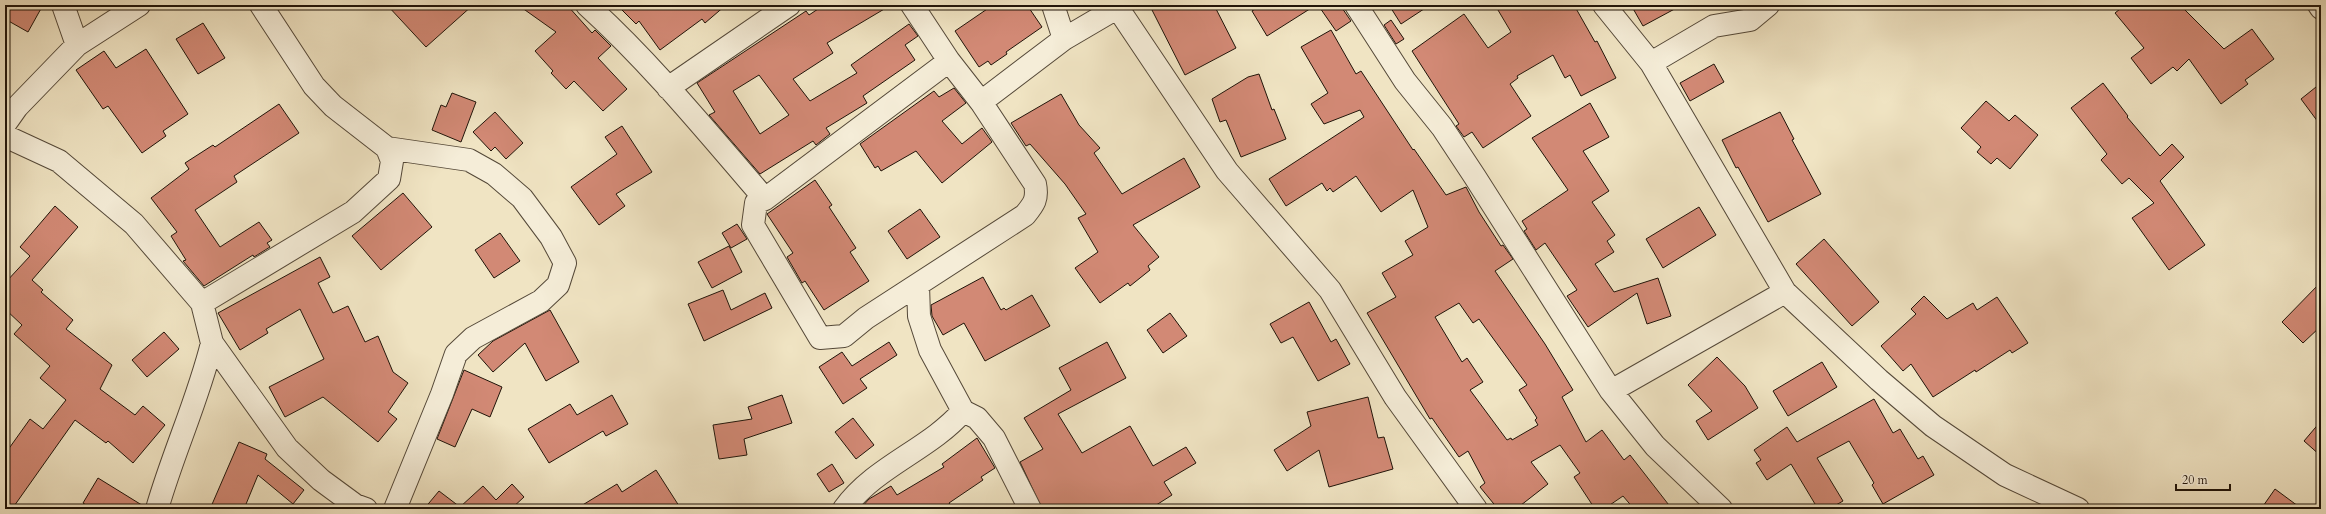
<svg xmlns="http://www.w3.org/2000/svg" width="2326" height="514" font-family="Cardo,serif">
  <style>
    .building { fill: #d28975; stroke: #201409; fill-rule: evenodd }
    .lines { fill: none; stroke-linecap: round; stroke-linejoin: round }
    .minor-casing { stroke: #544838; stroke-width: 24 }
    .minor { stroke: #f5edd8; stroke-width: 22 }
  </style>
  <rect width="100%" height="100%" fill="#f0e4c3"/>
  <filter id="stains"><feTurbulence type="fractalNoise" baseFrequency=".005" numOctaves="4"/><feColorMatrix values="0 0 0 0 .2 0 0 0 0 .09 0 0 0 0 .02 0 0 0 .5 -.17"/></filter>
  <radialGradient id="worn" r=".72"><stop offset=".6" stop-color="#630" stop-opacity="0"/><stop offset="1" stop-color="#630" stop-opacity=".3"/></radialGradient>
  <!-- building -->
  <path class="building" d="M5,5H43L28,32L5,19Z
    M387,5H473L426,47Z
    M518,5H567L592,33L595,30L611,46L598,58L627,89L603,111L574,81L566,89L551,73L553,71L535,51L556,32Z
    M617,5H726L705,23L702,19L660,50L639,21L636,24Z
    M824,5H891L827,43L833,53L793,79L810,101L857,73L851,65L909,24L918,36L905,45L915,60L863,96L867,103L826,128L830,134L816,145L813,141L760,174L709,115L715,112L697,83L806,11L809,15ZM759,75L789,115L760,134L733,91Z
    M993,5H1027L1042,27L1006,52L1007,54L991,65L988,61L979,67L955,31Z
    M1163,5H1214L1236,48L1185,75L1152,10Z
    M1261,5H1316L1267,36L1252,11Z
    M1318,5H1340L1351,21L1336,31Z
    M1389,5H1430L1401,24Z
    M1495,5H1574L1595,42L1597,41L1616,78L1581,96L1570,75L1565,78L1553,55L1517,76L1518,78L1510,84L1531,116L1483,148L1472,132L1464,137L1456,126L1459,124L1412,51L1464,14L1488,48L1511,32Z
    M1631,5H1682L1643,26Z
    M2125,5H2180L2224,49L2252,29L2274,59L2245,80L2248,84L2221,104L2189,59L2177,71L2173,67L2151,84L2131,58L2144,48L2115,13Z
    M1391,20L1404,39L1396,44L1384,25Z
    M203,23L225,58L198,74L176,39Z
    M1331,30L1356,74L1361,71L1413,150L1414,149L1446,195L1466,187L1479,212L1501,246L1503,245L1513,259L1495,271L1545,344L1573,390L1562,397L1586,442L1602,430L1624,460L1630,455L1672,509H1634L1623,496L1604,509H1595L1574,477L1580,473L1560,445L1531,462L1548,484L1516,509H1498L1480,487L1485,483L1468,451L1459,457L1432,418L1430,419L1367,313L1396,297L1382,273L1413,255L1405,241L1428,227L1413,190L1381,212L1356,176L1333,192L1330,188L1327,191L1322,183L1286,206L1269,179L1364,117L1360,110L1324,124L1311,104L1328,93L1301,47ZM1459,303L1473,323L1479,319L1527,385L1519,390L1537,418L1535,420L1538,425L1512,440L1511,438L1507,440L1470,390L1483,382L1467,358L1462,362L1435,317Z
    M146,49L188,114L163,131L166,136L142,153L108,106L103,109L76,70L104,51L116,68Z
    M1714,64L1724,82L1690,101L1680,83Z
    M1259,74L1272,110L1274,109L1286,139L1241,157L1226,120L1220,122L1212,99L1248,77Z
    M2103,83L2128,116L2127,117L2160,156L2172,144L2184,157L2160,181L2205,245L2169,270L2132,218L2154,203L2129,178L2122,184L2101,160L2107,154L2071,108Z
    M2321,83V126L2301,99Z
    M954,88L966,103L942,121L962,144L982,128L992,142L942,183L916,151L881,171L878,166L875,168L860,144L934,91L939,97Z
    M452,93L476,102L461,142L432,130L441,105L446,107Z
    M1061,94L1079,125L1100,148L1094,153L1122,194L1184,158L1200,187L1133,225L1159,257L1148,266L1150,270L1130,286L1128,283L1100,303L1075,268L1098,252L1078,218L1086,214L1065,184L1030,144L1026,146L1011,123Z
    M1986,101L2009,121L2015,115L2038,135L2010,169L1997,158L1991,164L1977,152L1981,147L1961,128Z
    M1590,103L1609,137L1583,151L1609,191L1592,202L1615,235L1607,241L1614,252L1595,264L1614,292L1658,278L1671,316L1647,324L1637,293L1588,327L1567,296L1577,290L1545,243L1536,250L1524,231L1527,229L1522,221L1568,190L1532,138Z
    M279,104L299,133L234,176L237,182L195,210L220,247L259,222L272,240L267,243L270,247L254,257L253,255L204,286L183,261L186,260L171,236L177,232L151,198L189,169L185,163L213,145L215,147Z
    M495,112L523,143L506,159L495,147L491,151L473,132Z
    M1780,112L1794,139L1792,140L1821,194L1768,222L1738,167L1736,168L1722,140Z
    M622,126L652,172L616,194L625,206L599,225L571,187L617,154L605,137Z
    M815,180L832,205L829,207L856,248L850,252L869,281L824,310L805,281L802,283L787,257L793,253L767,214Z
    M403,193L432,227L381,270L352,236Z
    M55,206L78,227L32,280L43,290L41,292L73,320L66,329L112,365L100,389L135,415L143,406L165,425L133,463L108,441L106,443L75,420L12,509H5V454L30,419L43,429L66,400L40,378L50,366L14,334L22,325L5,309V283L30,256L20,247Z
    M1699,207L1716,235L1663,268L1646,239Z
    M920,209L940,237L907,259L888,231Z
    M737,224L747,239L731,248L722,233Z
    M500,233L520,261L494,278L475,250Z
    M1824,239L1879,302L1852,326L1796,264Z
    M729,246L742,272L712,288L698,262Z
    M320,257L330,277L318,283L333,313L348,306L365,342L378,336L393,372L408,383L388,412L397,419L378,442L323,397L285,417L269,387L324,359L300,309L266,329L268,333L240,350L218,313Z
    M983,277L1001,310L1004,308L1006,310L1032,295L1050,326L985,361L964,323L943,335L932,316L931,305Z
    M2321,282V326L2303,343L2282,322Z
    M723,290L731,310L765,293L772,308L704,341L688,304Z
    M1924,296L1947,319L1973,303L1977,310L1997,297L2028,343L2012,353L2010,350L1976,372L1975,370L1933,397L1911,364L1903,371L1881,346L1916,314L1911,309Z
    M1309,302L1331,342L1336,339L1350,364L1318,381L1293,337L1281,343L1270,324Z
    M550,310L579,362L546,381L525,343L493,372L478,355L493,341Z
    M1170,313L1187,336L1163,353L1147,330Z
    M164,332L179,349L147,377L132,360Z
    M889,342L897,355L860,379L867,388L843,404L819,367L842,352L852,366Z
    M1107,342L1126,378L1058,414L1082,453L1130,426L1153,466L1186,447L1196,463L1164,482L1172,495L1150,509H1042L1020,462L1043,449L1024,418L1071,390L1059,368Z
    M1717,357L1745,386L1758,408L1708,440L1696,421L1712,411L1688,385Z
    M1822,362L1837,387L1788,416L1773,391Z
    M464,370L502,387L490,417L472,409L455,447L437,439Z
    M612,395L628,424L606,436L603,431L549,463L528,429L570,404L577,415Z
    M782,395L792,423L744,439L747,455L719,459L713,425L752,419L748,407Z
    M1368,397L1378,438L1384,437L1393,469L1329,487L1319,450L1287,471L1274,450L1311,426L1307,412Z
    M1874,399L1893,433L1900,429L1918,459L1923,456L1934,475L1883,504L1872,485L1874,483L1849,441L1817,458L1843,501L1829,509H1818L1791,464L1767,480L1756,463L1761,460L1754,450L1787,427L1797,442Z
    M853,418L874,445L856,459L835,432Z
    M2321,421V456L2304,441Z
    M977,438L995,468L981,477L983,480L949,503L953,509H860L869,499L891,486L897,495L944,467L942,464Z
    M239,442L267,454L265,459L304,490L293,504L258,475L244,509H210Z
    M832,464L844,483L829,492L817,474Z
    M656,470L681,509H576L617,484L622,492Z
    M98,478L145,507V509H92L83,503Z
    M512,484L524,497L511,509H424L439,491L460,507L483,486L496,500Z
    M2275,489L2302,509H2261Z"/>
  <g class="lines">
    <!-- minor casing -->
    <g class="minor-casing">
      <path id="minor" d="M63,5L77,45
        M261,5L314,86L333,106L387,148L469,160L494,174L522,198L551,237L565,263L558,285L541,301L473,338L456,354L442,394L395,509
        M587,5C652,64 708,133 765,199
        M912,5L949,61L981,102L1035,184C1038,199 1034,204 1025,215L866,318L844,336L820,338L753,225L756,203L765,199L949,61
        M1053,5L1064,39
        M1356,5L1405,81L1442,127L1475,177L1611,391L1785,292
        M1604,5L1651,63L1785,292L1879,380L1933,426L2005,475L2078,509
        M2319,5L2321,8
        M1117,7L1227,171L1330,290L1395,397L1476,509
        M1651,63L1714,26L1750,20L1768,5
        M668,88L789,5
        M981,102L1064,39L1122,5
        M5,124L17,107L77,45L139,5
        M5,136L59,161L134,224L202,303L212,343L287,448L321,480L355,505L366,509
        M918,285L919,316L930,350L963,411L977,418L994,438L1030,509
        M202,303L353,212L389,179L392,161L387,148
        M1611,391L1655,446L1721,509
        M157,509C173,453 198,400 212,343
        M844,509C875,466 929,450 963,411"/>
    </g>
    <!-- minor -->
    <use href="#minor" class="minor"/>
  </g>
  <!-- margin -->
  <rect width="2326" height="514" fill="none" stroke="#f0e4c3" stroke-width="20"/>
  <rect x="6" y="6" width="2314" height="502" fill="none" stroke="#201409" stroke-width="2"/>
  <rect x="10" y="10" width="2306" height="494" fill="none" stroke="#201409"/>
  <!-- scale -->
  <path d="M2176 484v6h54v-6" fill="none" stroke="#201409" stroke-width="2"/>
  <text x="2182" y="484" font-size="12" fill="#201409" stroke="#f5edd8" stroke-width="3" paint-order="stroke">20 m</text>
  <rect width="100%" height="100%" filter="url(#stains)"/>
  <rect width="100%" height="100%" fill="url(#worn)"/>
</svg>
